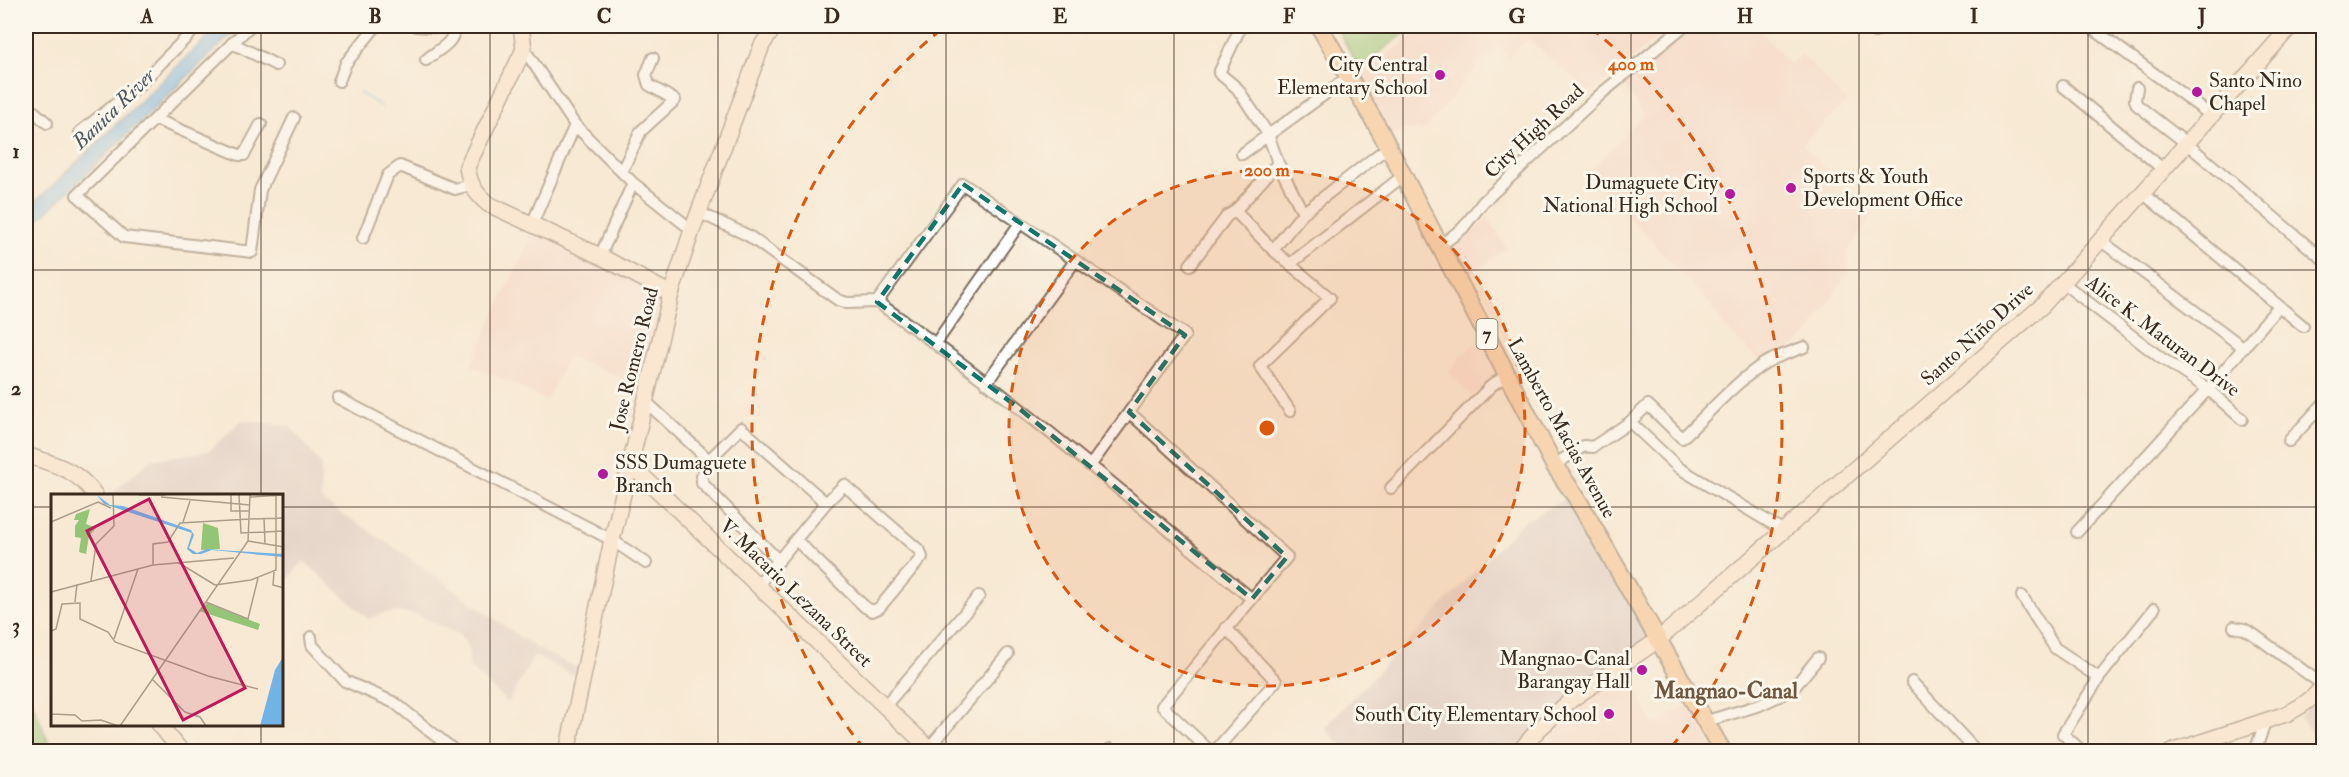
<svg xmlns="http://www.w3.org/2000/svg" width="2349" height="777" font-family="'IM FELL Double Pica',serif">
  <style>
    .built { fill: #f6d1c5 }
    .industrial { fill: #d1bfbf }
    .green { fill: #93c576; stroke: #67784a; stroke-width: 1.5 }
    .water { fill: #71b3e6; stroke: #566e82; stroke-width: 1.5 }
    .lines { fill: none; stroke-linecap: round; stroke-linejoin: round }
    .stream { stroke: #71b3e6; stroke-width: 2 }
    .street-casing { stroke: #7d6d5e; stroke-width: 14 }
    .secondary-casing { stroke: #7d6d5e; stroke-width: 18 }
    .primary-casing { stroke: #7d6d5e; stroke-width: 20 }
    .street { stroke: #fff; stroke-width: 10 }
    .secondary { stroke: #fce5cf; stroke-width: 15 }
    .primary { stroke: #f7bd88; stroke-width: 16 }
    .marked { fill: none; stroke: #0f766e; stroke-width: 4.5; stroke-dasharray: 12 8; stroke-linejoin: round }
    .grid { fill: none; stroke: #3b2a1e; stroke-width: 1.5; stroke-opacity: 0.55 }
    .ring { fill: none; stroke: #df570d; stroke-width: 3; stroke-dasharray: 10 8 }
    .poi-dot { fill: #b5179e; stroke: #fbf7ec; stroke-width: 2 }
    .labels { text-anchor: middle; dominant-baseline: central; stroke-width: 6; stroke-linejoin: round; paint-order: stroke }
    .shield { fill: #fbf7ec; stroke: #75685c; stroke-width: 1.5 }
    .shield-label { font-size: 18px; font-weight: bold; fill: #3b2a1e }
    .poi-label { font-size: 20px; fill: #3b2a1e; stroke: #fbf7ec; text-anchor: end }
    .street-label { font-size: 20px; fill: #3b2a1e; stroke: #fbf7ec }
    .water-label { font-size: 21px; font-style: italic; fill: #4e5a64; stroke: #fbf7ec }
    .quarter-label { font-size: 22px; font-weight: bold; fill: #71563f; stroke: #fbf7ec }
    .inset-road { fill: none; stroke: #ac9d8b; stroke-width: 1.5 }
    .view { fill: #c2185b; fill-opacity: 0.15; stroke: #c2185b; stroke-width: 3 }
    .inset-edge { fill: none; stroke: #3b2a1e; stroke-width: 3 }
    .centre { fill: #df570d; stroke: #fbf7ec; stroke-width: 3 }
    .ring-label { font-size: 18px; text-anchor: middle; font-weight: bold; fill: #df570d; stroke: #fbf7ec; stroke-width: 6; stroke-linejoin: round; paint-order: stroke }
    .neatline { fill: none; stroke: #3b2a1e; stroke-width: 2 }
    .grid-label { font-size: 20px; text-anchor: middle; font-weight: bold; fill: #3b2a1e }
  </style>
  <rect width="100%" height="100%" fill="#fbf7ec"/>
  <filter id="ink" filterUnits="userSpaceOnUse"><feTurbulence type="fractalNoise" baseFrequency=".0167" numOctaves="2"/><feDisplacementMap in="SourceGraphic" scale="12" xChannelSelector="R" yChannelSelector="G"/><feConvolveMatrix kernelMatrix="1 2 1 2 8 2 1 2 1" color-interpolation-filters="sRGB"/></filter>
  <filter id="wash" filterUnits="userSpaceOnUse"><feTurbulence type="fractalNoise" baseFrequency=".008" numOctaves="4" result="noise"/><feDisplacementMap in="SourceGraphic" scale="24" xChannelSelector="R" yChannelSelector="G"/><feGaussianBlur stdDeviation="1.35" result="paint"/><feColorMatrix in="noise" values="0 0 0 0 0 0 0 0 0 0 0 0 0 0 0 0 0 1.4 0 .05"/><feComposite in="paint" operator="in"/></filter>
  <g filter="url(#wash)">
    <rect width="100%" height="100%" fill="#f7e9d4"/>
    <!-- built -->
    <path class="built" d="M1423,26H1671L1590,93L1528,39L1509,58L1497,45L1424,130L1407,129L1391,138L1358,79Z
      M1696,26H1757L1789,65L1802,54L1847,102L1802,144L1873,215L1847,253L1848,272L1809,334L1790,350L1760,361L1726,329L1710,305L1588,173L1644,115L1623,85Z
      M1488,218L1507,248L1469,276L1452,247Z
      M534,230L665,294L639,384L568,357L546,400L471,365Z
      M1483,336L1502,369L1493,380L1471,396L1449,372L1462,355Z
      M1626,670L1654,724L1688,704L1715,751H1561L1548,729Z"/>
    <!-- industrial -->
    <path class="industrial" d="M242,420L290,426L321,464V500L406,555L534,647L580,669V678L534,656L508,703L469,667V647L459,635L418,615L399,612L384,613L369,619L304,561L282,586V495H110L150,460L209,451Z
      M1570,496L1651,639L1513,751H1347L1324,728L1522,523Z
      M2323,690V748L2300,717Z"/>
    <!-- green -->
    <path class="green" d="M1336,26H1414L1359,68Z
      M26,687L52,751H26Z"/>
    <!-- water -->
    <path class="water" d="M219,26H240L26,232V211Z"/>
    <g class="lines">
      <!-- stream -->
      <path class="stream" d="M360,93L381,106"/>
    </g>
  </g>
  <g filter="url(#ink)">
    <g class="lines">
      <!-- street casing -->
      <g class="street-casing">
        <path id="street" d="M250,26L77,195L124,237L252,252L260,190L294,118
          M416,26L447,28L458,26
          M1241,26L1219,73L1237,88L1268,134L1278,163L1303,213
          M1869,26L1875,32L1883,26
          M2096,31L2212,116
          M232,43L276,65
          M524,49L575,125L633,183L692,230
          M426,60C438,49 455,44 454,27
          M339,81L346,63L376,26
          M2063,86L2164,170
          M2137,88L2135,100L2137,105L2186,143L2324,260
          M26,107L31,109L47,123
          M155,119L239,155H244L261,124
          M80,132L136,88L198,26
          M1242,154L1350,76
          M622,171L641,131L675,100L649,85L646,75L653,58
          M2144,194L2303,326
          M1235,211L1273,250L1330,298L1260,366L1290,411
          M698,212L749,236L838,300L847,303L877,302
          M532,224L575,125
          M363,238L388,175L400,166L455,189L471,185
          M2100,240L2244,348
          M1440,246L1463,228L1483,202L1602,93L1684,26
          M1273,250L1303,213L1388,147
          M600,256L633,183
          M1290,264L1403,176
          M1190,265L1227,216L1235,211L1278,163
          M2063,283L2161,358L2208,389L2242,419
          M936,343L1020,223
          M986,383L1075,261
          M338,398L612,540L646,563
          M644,400L709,460L741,428L826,503
          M1129,412L1287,557L1162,706L1211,752
          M1630,422L1679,468L1784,531
          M2289,441L2324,403
          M709,460L702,476V483L779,561
          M1554,465L1584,446L1593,447L1630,422L1648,405L1682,438C1709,413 1734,383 1765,363C1777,356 1792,352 1804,347
          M1090,466L1185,335L963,184L877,302C1008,393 1129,498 1252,599
          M1391,488L1491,386L1508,374
          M2077,532L2208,389L2279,306
          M758,585L826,503L844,485L920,551L922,557L879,608L872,611L865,607L796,540
          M2022,596L2055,648L2099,678
          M2234,627L2244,629L2253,634L2323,685
          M311,637L312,645L345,681L395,703L456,752
          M1912,682L1977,752
          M885,706L979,596
          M1707,721L1760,705L1792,690L1818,658
          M929,748L1008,654
          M1108,752L1110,749
          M1214,752L1276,681L1226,628
          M2083,752L2063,734L2099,678L2154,609
          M2255,752L2265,722"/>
      </g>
      <!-- secondary casing -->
      <g class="secondary-casing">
        <path id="secondary" d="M521,26L524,49L467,167C470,184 474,192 488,204L600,256L671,294
          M26,455C54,464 77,469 95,495
          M631,465L933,752
          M159,724L182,752
          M567,752L612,540L671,294L692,230L762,45L775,26
          M1519,752L1538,730L1572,699L1658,640L2043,305L2291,26
          M2171,752L2286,714C2301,707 2315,698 2324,684"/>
      </g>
      <!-- primary casing -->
      <g class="primary-casing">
        <path id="primary" d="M1319,26L1380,131L1554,465L1576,497L1723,752"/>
      </g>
      <!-- street -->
      <use href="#street" class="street"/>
      <!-- secondary -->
      <use href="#secondary" class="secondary"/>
      <!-- primary -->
      <use href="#primary" class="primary"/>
    </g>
  </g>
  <!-- marked area -->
  <path d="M0 0H2349V777H0ZM963,184L1185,335L1129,412L1287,557L1252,599L1016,406L877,302Z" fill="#f7e9d4" fill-opacity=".55" fill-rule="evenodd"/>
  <path class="marked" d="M963,184L1185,335L1129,412L1287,557L1252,599L1016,406L877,302Z"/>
  <!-- grid -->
  <path class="grid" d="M261,26V495M490,26V752M718,26V752M946,26V752M1174,26V752M1403,26V752M1631,26V752M1859,26V752M2088,26V752M26,270H2324M26,507H52M282,507H2324M261,724V752"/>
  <!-- distance rings -->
  <circle cx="1267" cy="428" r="258" fill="#df570d" fill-opacity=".12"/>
  <g class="ring">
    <circle cx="1267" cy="428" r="258"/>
    <path d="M864 749A515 515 0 0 1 943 28M1591 28A515 515 0 0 1 1670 749"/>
  </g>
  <!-- markers -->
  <g class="poi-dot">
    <circle cx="1440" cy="75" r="6"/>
    <circle cx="2197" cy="92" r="6"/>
    <circle cx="1791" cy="188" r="6"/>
    <circle cx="1730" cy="194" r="6"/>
    <circle cx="603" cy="474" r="6"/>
    <circle cx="1642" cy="670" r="6"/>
    <circle cx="1609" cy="714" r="6"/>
  </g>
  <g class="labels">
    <!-- shield labels -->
    <rect class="shield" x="1476.5" y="319" width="21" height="30" rx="4.5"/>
    <g class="shield-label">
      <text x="1487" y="334">7</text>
    </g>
    <!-- poi labels -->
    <g class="poi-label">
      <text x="1428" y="64">City Central<tspan x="1428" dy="23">Elementary School</tspan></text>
      <text x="2209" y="80" text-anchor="start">Santo Nino<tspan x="2209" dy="23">Chapel</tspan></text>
      <text x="1803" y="176" text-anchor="start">Sports &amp; Youth<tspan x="1803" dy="23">Development Office</tspan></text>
      <text x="1718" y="182">Dumaguete City<tspan x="1718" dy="23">National High School</tspan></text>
      <text x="615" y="462" text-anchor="start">SSS Dumaguete<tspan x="615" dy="23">Branch</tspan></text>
      <text x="1630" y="658">Mangnao-Canal<tspan x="1630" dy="23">Barangay Hall</tspan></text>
      <text x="1597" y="714">South City Elementary School</text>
    </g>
    <!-- street labels -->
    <g class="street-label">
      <text transform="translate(1534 131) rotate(-43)">City High Road</text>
      <text transform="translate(1977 334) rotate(-42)">Santo Niño Drive</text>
      <text transform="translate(2163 336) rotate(37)">Alice K. Maturan Drive</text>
      <text transform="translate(634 359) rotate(-76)">Jose Romero Road</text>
      <text transform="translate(1562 428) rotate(61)">Lamberto Macias Avenue</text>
      <text transform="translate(796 593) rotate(44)">V. Macario Lezana Street</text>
    </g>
    <!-- water labels -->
    <g class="water-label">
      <text transform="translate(114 109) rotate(-44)">Banica River</text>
    </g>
    <!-- quarter labels -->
    <g class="quarter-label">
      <text x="1726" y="691">Mangnao-Canal</text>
    </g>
  </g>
  <!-- overview -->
  <g transform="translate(51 494)">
    <rect width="232" height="232" fill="#f7e9d4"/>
    <path d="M39,15L35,30L45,34L38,42L35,60L28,58L30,44L24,43V32L28,26H23L25,20ZM152,29L167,34L169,55L150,56ZM156,109L209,130L207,136L148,117Z" fill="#93c576"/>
    <path d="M46,1L59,11L72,12L140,36L143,41L138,54L146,59L156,55L168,56L232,60V63L161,56L150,60H142L136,55L141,39L53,10ZM232,163V232H209L224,176Z" fill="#71b3e6"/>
    <path class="inset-road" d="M88,1H114M180,1V17H199M188,1L190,39L233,37M110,3L199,11M199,3L233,1M213,24L214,50M199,25L233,24M0,28L47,8L60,14M132,28L139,7M197,47L233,53M128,69L164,91M102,71V50L117,48L129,29L198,25M223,78L222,91L233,94M40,87L45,50L63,32L62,1M164,91L200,86L225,76V1M0,98L102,71L183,64M24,108L26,90M155,108L197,125L207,84M0,137L5,135L11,110L29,109V125L57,138L64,148L157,182L207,195M63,145L87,75M101,185L134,218L149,223L155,232M0,220L24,221L31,227L50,226L67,232M69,232L197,47L199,1"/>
    <path class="view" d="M98,5L194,194L132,226L36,37Z"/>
    <rect width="232" height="232" class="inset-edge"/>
  </g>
  <circle cx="1267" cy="428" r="9" class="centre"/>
  <g class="ring-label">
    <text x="1631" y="70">400 m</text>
    <text x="1267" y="176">200 m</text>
  </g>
  <!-- margin -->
  <rect width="2349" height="777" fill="none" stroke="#fbf7ec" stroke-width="66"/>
  <rect x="33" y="33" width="2283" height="711" class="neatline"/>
  <g class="grid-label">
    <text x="147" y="23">A</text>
    <text x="375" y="23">B</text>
    <text x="604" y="23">C</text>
    <text x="832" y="23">D</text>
    <text x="1060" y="23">E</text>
    <text x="1289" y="23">F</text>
    <text x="1517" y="23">G</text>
    <text x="1745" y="23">H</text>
    <text x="1974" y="23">I</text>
    <text x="2202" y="23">J</text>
    <text x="16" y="158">1</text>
    <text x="16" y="395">2</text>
    <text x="16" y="632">3</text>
  </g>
</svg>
